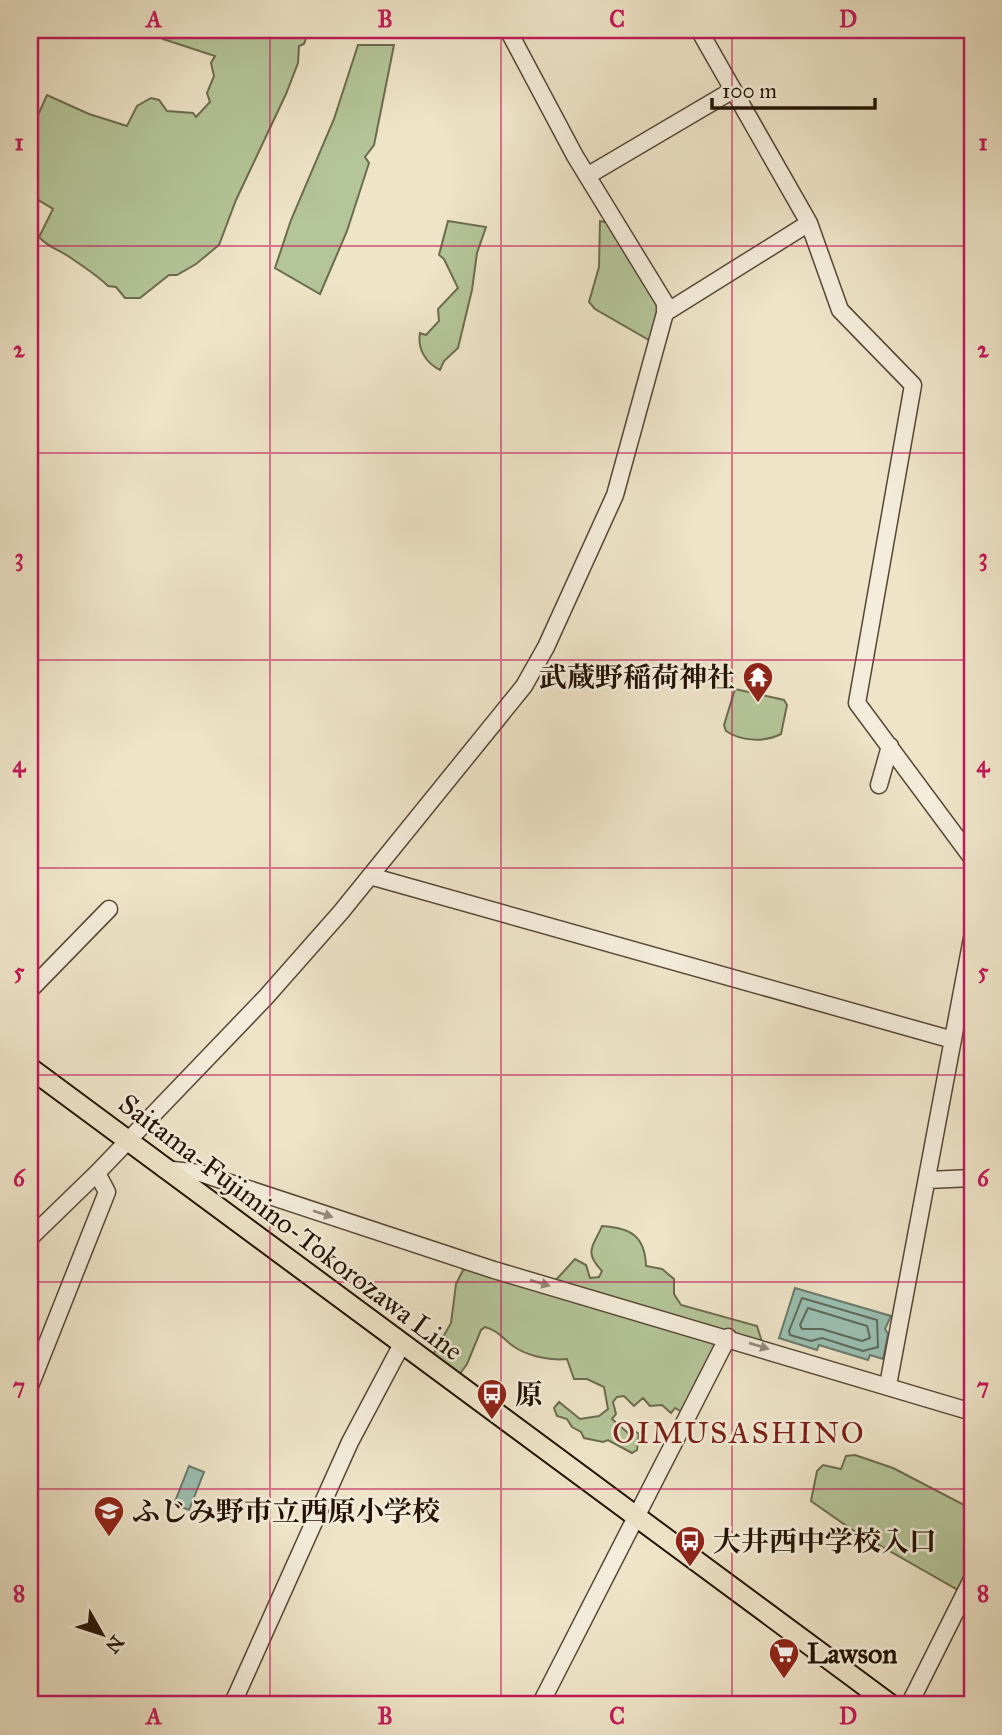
<svg xmlns="http://www.w3.org/2000/svg" width="1002" height="1735" font-family="'IM FELL Great Primer','Noto Serif JP',serif">
  <style>
    .green { fill: #b4c599; stroke: #6c6c4e; stroke-width: 2 }
    .water { fill: #9abfb1; stroke: #6a7a6c; stroke-width: 2 }
    .lines { fill: none; stroke-linecap: round; stroke-linejoin: round }
    .shore { stroke: #5e695a; stroke-width: 2 }
    .minor-casing { stroke: #564735; stroke-width: 19 }
    .major-casing { stroke: #231304; stroke-width: 23 }
    .minor { stroke: #f4eddb; stroke-width: 16 }
    .major { stroke: #eee4c8; stroke-width: 19 }
    .oneway { fill: #968b7a }
    .grid { fill: none; stroke: #c2185b; stroke-width: 2; stroke-opacity: 0.55 }
    .labels { text-anchor: middle; dominant-baseline: central; stroke-width: 5; stroke-linejoin: round; paint-order: stroke }
    .poi-label { font-size: 28px; font-weight: bold; fill: #231304; stroke: #f4eddb; text-anchor: start }
    .street-label { font-size: 28px; fill: #231304; stroke: #f4eddb }
    .neighbourhood-label { font-size: 30px; letter-spacing: 2px; fill: #7a1f14; stroke: #f4eddb }
    .neatline { fill: none; stroke: #c2185b; stroke-width: 2.5 }
    .grid-label { font-size: 23px; text-anchor: middle; font-weight: bold; fill: #c2185b }
  </style>
  <rect width="100%" height="100%" fill="#eee4c8"/>
  <filter id="stains"><feTurbulence type="fractalNoise" baseFrequency=".00286" numOctaves="4"/><feColorMatrix values="0 0 0 0 .2 0 0 0 0 .09 0 0 0 0 .02 0 0 0 .5 -.17"/></filter>
  <radialGradient id="worn" r=".72"><stop offset=".6" stop-color="#630" stop-opacity="0"/><stop offset="1" stop-color="#630" stop-opacity=".3"/></radialGradient>
  <!-- green -->
  <path class="green" d="M166,30H309L304,44L299,46L298,63L286,94L236,200L219,245L196,264L177,275H169L140,298H125L116,287L108,286C97,275 81,265 68,256C57,249 48,247 39,237L53,209L30,195V133L47,95L89,114L127,126L137,106L151,98L159,100L167,111L193,113L196,117L210,102L207,93L214,76L211,63L215,56L163,39Z
    M358,45H394L374,145L365,157L369,163L347,231L320,294L275,268L291,220L334,119Z
    M448,221L486,227L477,253L472,290L458,348L444,361L440,370C426,363 417,349 420,333L426,335L439,321L438,309L458,288L444,259L439,255Z
    M600,221L608,223L660,298L655,335L649,340L595,309L589,302L599,267Z
    M735,689L784,700L787,705L781,734C765,742 742,742 726,731L724,725Z
    M602,1226C631,1228 645,1236 646,1266L662,1269L674,1279V1294L681,1305L757,1326L762,1342L719,1347L696,1381L684,1413L675,1408L671,1413L662,1405L650,1406L643,1398L634,1406L624,1396L617,1397L613,1402L616,1414L612,1419L629,1434L633,1430L639,1434L637,1450L632,1453L608,1440L603,1442L584,1438L581,1432L572,1427L567,1419L557,1416L554,1408L559,1402L580,1419L599,1416L608,1409L604,1387L587,1379H574L567,1359C550,1361 527,1356 513,1346C502,1338 499,1331 485,1327L481,1330L467,1364L459,1375L431,1358L451,1323L456,1284L463,1270L472,1268L555,1281L575,1259L586,1265L590,1278L599,1277L602,1271C582,1251 595,1244 602,1226Z
    M855,1455L893,1468L972,1509V1598L851,1529L811,1501L817,1471L823,1465L841,1469L846,1456Z"/>
  <!-- water -->
  <path class="water" d="M795,1288L891,1316L885,1329L888,1334L883,1359L870,1355L868,1360L819,1345L817,1350L779,1338Z
    M189,1466L204,1472L189,1510L174,1504Z"/>
  <g class="lines">
    <!-- shore -->
    <path class="shore" d="M802,1298L877,1320L878,1347L863,1351L822,1338L811,1341L790,1335L789,1331Z
      M808,1308L867,1326L870,1338L862,1341L822,1329H802L800,1325Z"/>
    <!-- minor casing -->
    <g class="minor-casing">
      <path id="minor" d="M699,30L809,223L840,310L913,385L857,703L972,858
        M587,176L733,90
        M665,313L809,223
        M879,785L890,746
        M370,876L953,1040
        M30,990L109,909
        M164,1169L200,1173L494,1270L972,1412
        M928,1180L972,1178
        M30,1238L97,1173L266,997L341,912L524,686L546,647L615,495L665,313V303L575,156L508,30
        M888,1385L972,938
        M30,1386L107,1192L97,1173
        M232,1705L350,1442L402,1344
        M540,1705L728,1337
        M909,1705L972,1579"/>
    </g>
    <!-- major casing -->
    <g class="major-casing">
      <path id="major" d="M30,1068L891,1705"/>
    </g>
    <!-- minor -->
    <use href="#minor" class="minor"/>
    <!-- major -->
    <use href="#major" class="major"/>
  </g>
  <!-- one-way arrows -->
  <defs><path id="oneway-solid" d="M-6-.8H1V-3.2L6.5 0L1 3.2V.8H-6Z" transform="scale(1.75)"/></defs>
  <g class="oneway">
    <use href="#oneway-solid" transform="translate(323 1214) rotate(18)"/>
    <use href="#oneway-solid" transform="translate(540 1283) rotate(16)"/>
    <use href="#oneway-solid" transform="translate(759 1346) rotate(17)"/>
  </g>
  <!-- grid -->
  <path class="grid" d="M270,30V1705M501,30V1705M732,30V1705M30,246H972M30,453H972M30,660H972M30,868H972M30,1075H972M30,1282H972M30,1489H972"/>
  <!-- icons -->
  <defs>
    <g id="temple-pin" transform="scale(1.575)"><path d="M0 17L-7.5 6A9.5 9.5 0 1 1 7.5 6Z" fill="#8f2418" stroke="#f4eddb"/><path d="M0-6L5-2H3V0L6.5 2.5H4V6H1.5V3h-3V6H-4V2.5H-6.5L-3 0V-2H-5Z" fill="#fff"/></g>
    <g id="bus-pin" transform="scale(1.575)"><path d="M0 17L-7.5 6A9.5 9.5 0 1 1 7.5 6Z" fill="#8f2418" stroke="#f4eddb"/><path d="M-5-6H5V4H4V6H2V4H-2V6H-4V4H-5ZM-3.5-4V0h7V-4ZM-3.5 1.2v1.5H-2V1.2ZM2 1.2v1.5H3.5V1.2Z" fill="#fff"/></g>
    <g id="school-pin" transform="scale(1.575)"><path d="M0 17L-7.5 6A9.5 9.5 0 1 1 7.5 6Z" fill="#8f2418" stroke="#f4eddb"/><path d="M0-5L7-2L0 1L-7-2ZM-4 1L0 2.5L4 1V4Q0 6-4 4Z" fill="#fff"/></g>
    <g id="supermarket-pin" transform="scale(1.575)"><path d="M0 17L-7.5 6A9.5 9.5 0 1 1 7.5 6Z" fill="#8f2418" stroke="#f4eddb"/><path d="M-6-5.5h2.5l.6 2H6L4.5 2H-2.5L-4.4-4H-6ZM-1.5 3.2a1.3 1.3 0 1 0 .1 0ZM3 3.2a1.3 1.3 0 1 0 .1 0Z" fill="#fff"/></g>
  </defs>
  <g fill-rule="evenodd">
    <use href="#temple-pin" x="758" y="677"/>
    <use href="#bus-pin" x="492" y="1394"/>
    <use href="#school-pin" x="109" y="1511"/>
    <use href="#bus-pin" x="690" y="1541"/>
    <use href="#supermarket-pin" x="784" y="1653"/>
  </g>
  <g class="labels">
    <!-- poi labels -->
    <g class="poi-label">
      <text x="735" y="677" text-anchor="end">武蔵野稲荷神社</text>
      <text x="515" y="1394">原</text>
      <text x="132" y="1511">ふじみ野市立西原小学校</text>
      <text x="713" y="1541">大井西中学校入口</text>
      <text x="807" y="1653">Lawson</text>
    </g>
    <!-- street labels -->
    <g class="street-label">
      <text transform="translate(291 1227) rotate(37)">Saitama-Fujimino-Tokorozawa Line</text>
    </g>
    <!-- neighbourhood labels -->
    <g class="neighbourhood-label">
      <text x="739" y="1433">OIMUSASHINO</text>
    </g>
  </g>
  <!-- margin -->
  <rect width="1002" height="1735" fill="none" stroke="#eee4c8" stroke-width="77"/>
  <!-- north arrow -->
  <g transform="translate(102 1634) rotate(129)" stroke="#f4eddb" stroke-width="5" paint-order="stroke">
  <path d="M0-5L12 26L0 18L-12 26Z" fill="#231304"/>
  <text y="-10" font-size="19" font-weight="bold" text-anchor="middle" fill="#231304">N</text>
  </g>
  <!-- scale -->
  <path d="M712 98v10h163v-10" fill="none" stroke="#231304" stroke-width="3.5"/>
  <text x="722" y="98" font-size="21" fill="#231304" stroke="#f4eddb" stroke-width="5" paint-order="stroke">100 m</text>
  <rect x="38" y="38" width="926" height="1658" class="neatline"/>
  <g class="grid-label">
    <text x="154" y="27">A</text>
    <text x="385" y="27">B</text>
    <text x="617" y="27">C</text>
    <text x="848" y="27">D</text>
    <text x="19" y="150">1</text>
    <text x="983" y="150">1</text>
    <text x="19" y="357">2</text>
    <text x="983" y="357">2</text>
    <text x="19" y="565">3</text>
    <text x="983" y="565">3</text>
    <text x="19" y="772">4</text>
    <text x="983" y="772">4</text>
    <text x="19" y="979">5</text>
    <text x="983" y="979">5</text>
    <text x="19" y="1186">6</text>
    <text x="983" y="1186">6</text>
    <text x="19" y="1394">7</text>
    <text x="983" y="1394">7</text>
    <text x="19" y="1601">8</text>
    <text x="983" y="1601">8</text>
    <text x="154" y="1724">A</text>
    <text x="385" y="1724">B</text>
    <text x="617" y="1724">C</text>
    <text x="848" y="1724">D</text>
  </g>
  <rect width="100%" height="100%" filter="url(#stains)"/>
  <rect width="100%" height="100%" fill="url(#worn)"/>
</svg>
